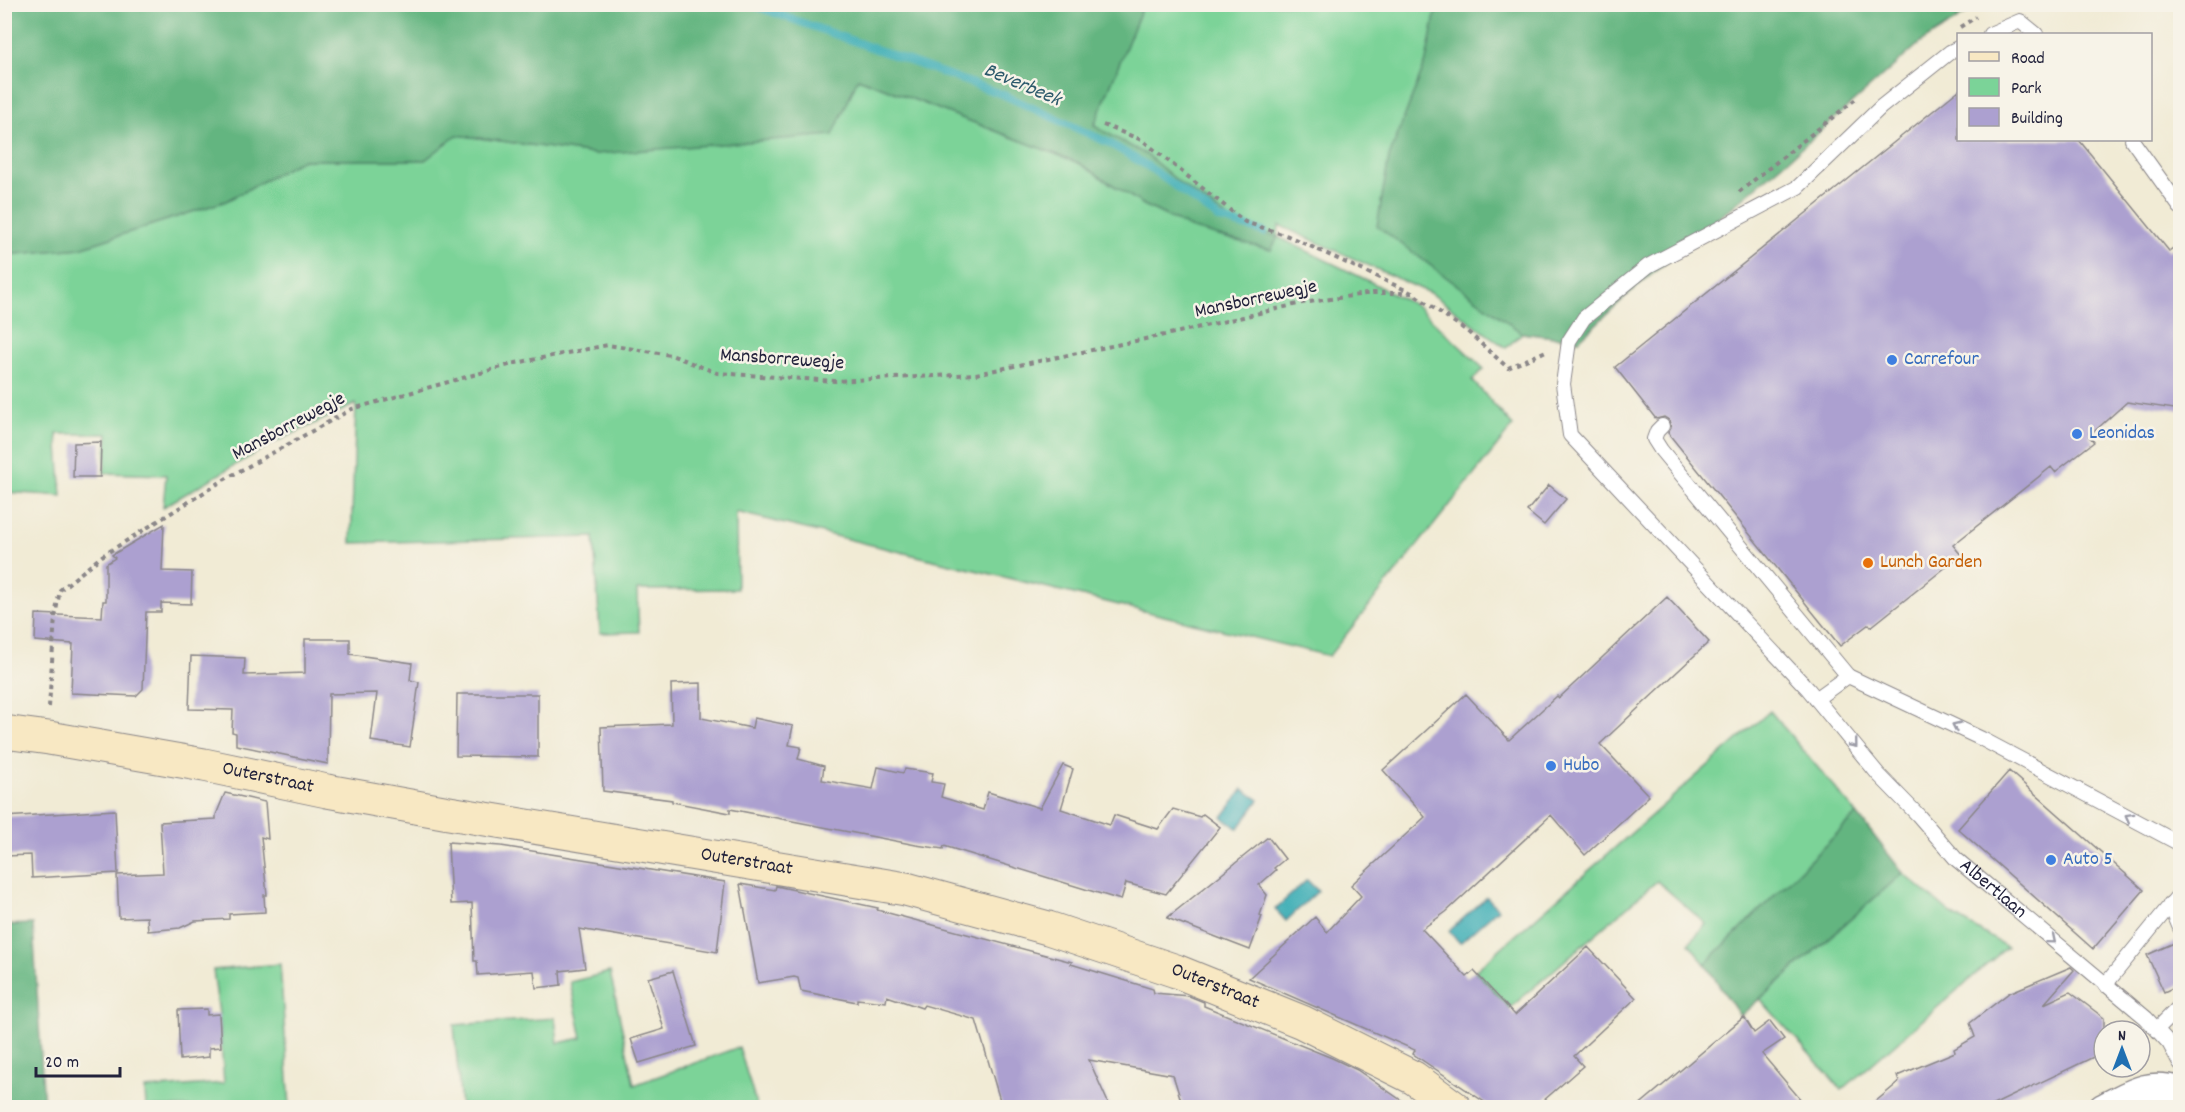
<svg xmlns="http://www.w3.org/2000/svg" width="2185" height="1112" font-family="Dekko,sans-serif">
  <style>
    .green { fill: #7bd398; stroke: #4e7a6a; stroke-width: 1.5 }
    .forest { fill: #64b580; stroke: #436c5e; stroke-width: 1.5 }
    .water { fill: #3daeb6; stroke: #306878; stroke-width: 1.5 }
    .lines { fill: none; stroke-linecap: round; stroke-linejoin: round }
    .stream { stroke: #3daeb6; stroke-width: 8 }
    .building { fill: #aca0d0 }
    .lane-casing { stroke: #8a8688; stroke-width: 16 }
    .street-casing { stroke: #8a8688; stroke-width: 31 }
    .secondary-casing { stroke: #8a8688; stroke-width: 35 }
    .path { stroke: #8a8688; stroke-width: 4; stroke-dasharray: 4.5 4.5; stroke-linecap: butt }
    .lane { stroke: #fff; stroke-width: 14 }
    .street { stroke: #fff; stroke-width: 28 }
    .secondary { stroke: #f8e8c3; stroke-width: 33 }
    .oneway { stroke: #9c9ca7 }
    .shop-dot { fill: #3f7fe0; stroke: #f7f3e8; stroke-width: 2 }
    .food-dot { fill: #e8710a; stroke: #f7f3e8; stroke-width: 2 }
    .labels { text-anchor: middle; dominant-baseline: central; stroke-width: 5; stroke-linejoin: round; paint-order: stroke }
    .street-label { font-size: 20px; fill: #22223b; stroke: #f7f3e8 }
    .shop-label { font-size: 20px; fill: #366cbe; stroke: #f7f3e8; text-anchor: start }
    .food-label { font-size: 20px; fill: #c56008; stroke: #f7f3e8; text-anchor: start }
    .water-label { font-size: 21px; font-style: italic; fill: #2d5a6c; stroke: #f7f3e8 }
  </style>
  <rect width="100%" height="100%" fill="#f7f3e8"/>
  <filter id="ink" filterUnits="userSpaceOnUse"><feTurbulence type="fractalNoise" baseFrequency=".0167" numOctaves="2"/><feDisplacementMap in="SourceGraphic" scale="12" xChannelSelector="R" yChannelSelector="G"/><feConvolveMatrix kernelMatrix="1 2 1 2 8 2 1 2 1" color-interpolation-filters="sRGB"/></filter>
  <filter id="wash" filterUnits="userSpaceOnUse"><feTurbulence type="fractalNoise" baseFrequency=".008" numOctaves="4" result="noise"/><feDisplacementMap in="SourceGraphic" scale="24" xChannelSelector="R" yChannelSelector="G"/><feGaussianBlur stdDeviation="1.35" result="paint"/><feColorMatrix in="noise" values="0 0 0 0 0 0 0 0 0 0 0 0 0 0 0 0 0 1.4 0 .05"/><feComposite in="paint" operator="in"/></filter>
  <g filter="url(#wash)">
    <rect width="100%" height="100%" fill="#f1ebd5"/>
    <!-- green -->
    <path class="green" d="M1143,4L1447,5L1579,340L1522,333L1506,348L1432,294L1279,225L1278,237L1371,282L1417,306L1484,369L1472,380L1513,426L1329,656L736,512L737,589L637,590L639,632L600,633L594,537L351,543L356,404L273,443L163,507L166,475L104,473L108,434H57L62,496L5,492V417L9,390L5,389V255L80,248L226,201L302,160H425L457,135L596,154L858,78L1079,163L1144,205L1193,229L1278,237L1234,222L1181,184L1147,155L1094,126Z
      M1770,711L1857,814L1705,964L1689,943L1706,924L1657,881L1510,1008L1475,971Z
      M1903,873L1950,913L2007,947L1842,1090L1760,999Z
      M280,964L290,1107H146L145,1089L224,1083L219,1014L213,970Z
      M610,972L634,1085L739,1047L757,1107H461L454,1025L555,1018L558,1043L582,1038L570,982Z"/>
    <!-- forest -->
    <path class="forest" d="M5,4L1143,5L1094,126L1147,155L1181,184L1234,222L1278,237L1271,250L1193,229L1144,205L1079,163L858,78L833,135L596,154L457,135L425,160H302L226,201L80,248L5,255Z
      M1437,5H1980L1920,43L1781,166L1633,290L1579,340L1522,333L1377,226L1389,157L1426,61Z
      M1857,814L1903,873L1740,1016L1705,964Z
      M33,924L44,1107H5V925Z"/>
    <!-- water -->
    <path class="water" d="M1243,789L1259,800L1238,829L1222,817Z
      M1307,880L1318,891L1286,921L1275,909Z
      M1487,897L1498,909L1460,943L1449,931Z"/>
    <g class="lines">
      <!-- stream -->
      <path class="stream" d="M750,4L1004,95L1109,143L1149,167L1220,219L1264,232"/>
    </g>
    <g id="blocks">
      <!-- building -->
      <path class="building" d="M1959,90V140H2079L2169,251L2181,242V410L2127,402L2089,436L2094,442L2055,472L2051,467L1953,545L1961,555L1871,627L1869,624L1840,646L1668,433L1671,428L1669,420L1664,417L1656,419L1615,367Z
        M101,442L100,477H73L74,443Z
        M1549,485L1566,499L1544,525L1527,511Z
        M164,524L162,571L192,572L191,604L161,603V612H146L143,689L136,696L71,693L73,644L35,641L36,614L102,617L103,601H106V564L115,558L112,555Z
        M1667,597L1709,642L1600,744L1649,796L1585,855L1551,815L1446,912L1422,929L1467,977L1474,971L1515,1015L1588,947L1636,998L1574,1056L1583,1066L1536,1107H1492L1413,1054L1415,1050L1249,978L1315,917L1327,932L1361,896L1351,885L1425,817L1383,770L1466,694L1509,740L1557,696L1559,698Z
        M305,639H350V654L412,663L410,680L419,682L410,747L371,741L377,693L329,694L328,764L236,745V733L232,732L233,710L189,709L191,656L245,658L244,675L305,673Z
        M701,683V718L752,728L754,718L793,726L789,745L801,747L798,759L824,766L822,780L873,789L878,767L903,773L905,769L933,773L931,782L944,784L941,797L983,810L988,792L1040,808L1063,765L1073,769L1061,809L1110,825L1114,815L1158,829L1173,809L1200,817L1203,814L1220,827L1166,894L1126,883L1121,900L944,846L943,849L916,845L730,809V813L672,802V800L603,791L601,727L672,724L671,684Z
        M457,694H538V757L456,756Z
        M2009,771L2144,890L2093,949L1958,829Z
        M225,793L265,802L268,839L261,837L267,895H264L265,912L229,914V919L195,921L180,928L148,931L147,917L119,918L117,875L163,873L160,822L216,819V815Z
        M115,810L118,873L32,878L31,855L4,856V817Z
        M1268,837L1285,859L1274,868L1276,870L1259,885L1267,895L1260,915L1262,916L1250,950L1167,918Z
        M448,842L501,846L725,882L717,952L579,929L585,968L560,971L561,985L536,988L534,971L478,975L477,961H474L472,903L451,904Z
        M740,884L775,890L776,886L790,889L878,908L877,910L1072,962L1071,964L1153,989L1154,993L1189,996L1204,1002V1006L1332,1058L1357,1070L1411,1107H1183L1173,1075L1089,1060L1110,1107H1002L976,1020L924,1005L922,1008L887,996L886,1002L857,999V1002L801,991L798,978L794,977L758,983Z
        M2181,940V984L2164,992L2147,955Z
        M2071,967L2074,970L2044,1004L2070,992L2104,1018V1052L1989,1107H1869L1899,1082L1897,1076L1955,1052L1954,1049L1975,1037L1970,1023L2009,993Z
        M673,971L696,1046L639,1063L631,1039L664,1029L648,978Z
        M207,1009V1015L219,1014L221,1047L209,1048V1057L180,1060L178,1010Z
        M1744,1017L1754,1033L1770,1021L1784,1039L1762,1054L1807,1107H1637Z"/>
    </g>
  </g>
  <g filter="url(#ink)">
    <use href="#blocks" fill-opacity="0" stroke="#8a8688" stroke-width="1.5"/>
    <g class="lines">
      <!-- lane casing -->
      <g class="lane-casing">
        <g id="lane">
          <path d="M1990,34L2020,21L2036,34"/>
          <path id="s1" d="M1958,48L1950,52L1881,107L1798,187L1648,266L1584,318L1569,341L1563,384L1570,435L1808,689L1878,774L1918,815L1956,859L2146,1018L2169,1043L2180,1063"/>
          <path d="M2132,140L2180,207"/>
          <path d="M1662,426L1657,431L1654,439L1661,450L1848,676"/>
          <path d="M1816,699L1848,676L1982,739L2180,844"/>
          <path d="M2170,904L2180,928"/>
          <path d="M2105,985L2180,893"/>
          <path d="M2157,1029L2180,1006"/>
        </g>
      </g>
      <!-- street casing -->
      <g class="street-casing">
        <path id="street" d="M2103,1108C2133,1093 2146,1082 2180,1091"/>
      </g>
      <!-- secondary casing -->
      <g class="secondary-casing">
        <g id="secondary">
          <path id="s2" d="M4,732L49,738L204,765L327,791L449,813L906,889L1048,928L1176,971L1302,1022L1414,1078L1455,1108"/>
        </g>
      </g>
      <!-- path -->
      <path class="path" d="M1960,27L1976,17
        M1103,125L1142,140L1245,222L1288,236L1412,293L1467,331L1508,368L1546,351
        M1739,192L1857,98
        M49,707L55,616L60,590L102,556L227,478L352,409L516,363L608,345L671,355L717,373L834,381L976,374L1179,332L1302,303L1373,293H1412"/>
      <!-- lane -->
      <use href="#lane" class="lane"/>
      <!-- street -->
      <use href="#street" class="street"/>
      <!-- secondary -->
      <use href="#secondary" class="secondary"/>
    </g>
    <!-- one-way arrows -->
    <defs><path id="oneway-chevron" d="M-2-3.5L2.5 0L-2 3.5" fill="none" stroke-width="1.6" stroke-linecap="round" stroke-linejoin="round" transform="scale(1.5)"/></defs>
    <g class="oneway">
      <use href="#oneway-chevron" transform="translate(1956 726) rotate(-155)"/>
      <use href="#oneway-chevron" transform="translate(1854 744) rotate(51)"/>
      <use href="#oneway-chevron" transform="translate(2129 817) rotate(-151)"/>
      <use href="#oneway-chevron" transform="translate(2052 940) rotate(40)"/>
    </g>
  </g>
  <!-- markers -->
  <g class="shop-dot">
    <circle cx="1892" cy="360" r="6"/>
    <circle cx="2077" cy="434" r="6"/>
    <circle cx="1551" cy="766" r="6"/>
    <circle cx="2051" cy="860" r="6"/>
  </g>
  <circle class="food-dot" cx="1868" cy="563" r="6"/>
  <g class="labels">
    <!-- street labels -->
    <g class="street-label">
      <text transform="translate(1256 300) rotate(-12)">Mansborrewegje</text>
      <text transform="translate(782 360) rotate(4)">Mansborrewegje</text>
      <text transform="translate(289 427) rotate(-28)">Mansborrewegje</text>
      <text stroke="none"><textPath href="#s2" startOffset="268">Outerstraat</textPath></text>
      <text stroke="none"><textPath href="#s2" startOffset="754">Outerstraat</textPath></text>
      <text stroke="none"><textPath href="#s1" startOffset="1208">Albertlaan</textPath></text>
      <text stroke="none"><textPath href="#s2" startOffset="1240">Outerstraat</textPath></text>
    </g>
    <!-- shop labels -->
    <g class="shop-label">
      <text x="1904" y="360">Carrefour</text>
      <text x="2089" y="434">Leonidas</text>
      <text x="1563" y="766">Hubo</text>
      <text x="2063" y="860">Auto 5</text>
    </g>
    <!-- food labels -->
    <g class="food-label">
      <text x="1880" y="563">Lunch Garden</text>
    </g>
    <!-- water labels -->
    <g class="water-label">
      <text transform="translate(1022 86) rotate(23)">Beverbeek</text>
    </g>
  </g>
  <!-- margin -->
  <rect width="2185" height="1112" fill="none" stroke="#f7f3e8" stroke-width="24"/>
  <!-- legend -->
  <rect x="1957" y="33" width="195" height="108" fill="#f7f3e8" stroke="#a29fa3" stroke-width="1.5"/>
  <rect x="1969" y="52" width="30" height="9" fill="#f8e8c3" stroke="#a29fa3" stroke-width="1.5"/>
  <text x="2011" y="63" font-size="18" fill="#22223b">Road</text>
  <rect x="1969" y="78" width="30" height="18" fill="#7bd398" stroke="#a29fa3" stroke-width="1.5"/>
  <text x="2011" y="93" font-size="18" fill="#22223b">Park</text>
  <rect x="1969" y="108" width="30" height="18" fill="#aca0d0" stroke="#a29fa3" stroke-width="1.5"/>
  <text x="2011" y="123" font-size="18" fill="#22223b">Building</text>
  <!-- north arrow -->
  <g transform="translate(2122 1049)"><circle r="28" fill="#f7f3e8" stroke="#a29fa3" stroke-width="1.5"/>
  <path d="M0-4.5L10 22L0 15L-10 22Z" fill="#1f6fb2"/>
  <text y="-9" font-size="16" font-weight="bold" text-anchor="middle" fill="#22223b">N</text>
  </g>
  <!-- scale -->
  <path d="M36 1067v9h84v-9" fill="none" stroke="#22223b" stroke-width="3"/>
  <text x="45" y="1067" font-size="18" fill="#22223b" stroke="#f7f3e8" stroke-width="4.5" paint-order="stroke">20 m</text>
</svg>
